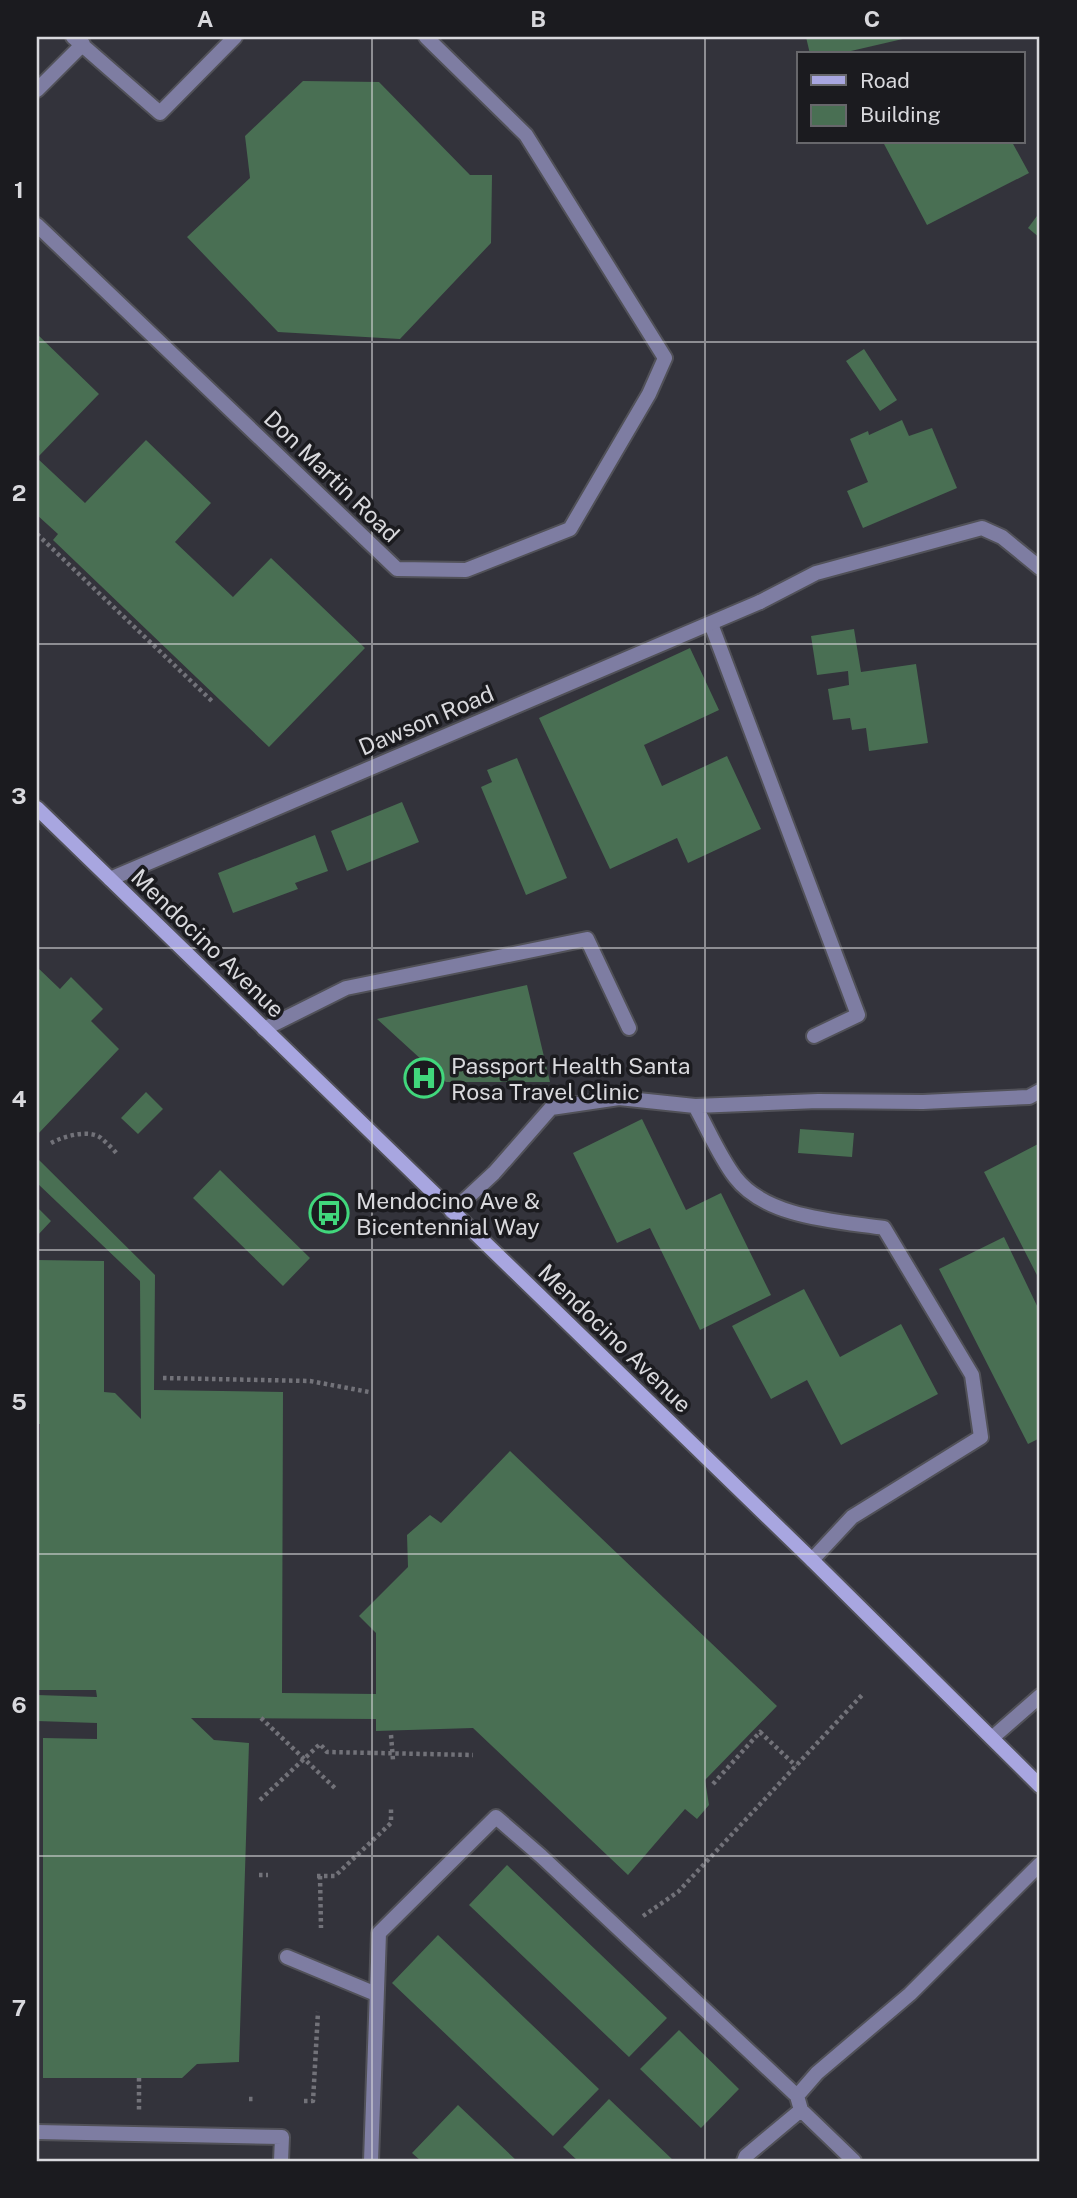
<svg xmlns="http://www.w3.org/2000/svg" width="1077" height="2198" viewBox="0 0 1077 2198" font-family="'Public Sans',sans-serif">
	<rect width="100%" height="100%" fill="#33333b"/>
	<path fill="#496f53" d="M806,37h101v1l-69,16h-28z
		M303,81l76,1 91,93h22l-1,68 -91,96 -122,-7 -91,-95 63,-59 -5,-42z
		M883,142h129l17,31 -102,52z
		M1040,212v26l-12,-10z
		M37,334l62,60 -62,64 48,45 61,-63 65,63 -36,39 58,55 38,-39 94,90 -96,99 -216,-207 5,-6 -21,-19z
		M864,349l33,51 -17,11 -34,-50z
		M902,420l7,16 23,-8 25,60 -94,40 -16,-37 21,-9 -18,-43 18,-8 1,4z
		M854,629l7,43 55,-8 12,79 -59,8 -3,-23 -14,2 -2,-12 -17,2 -5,-31 21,-4 -1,-14 -31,4 -6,-39z
		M690,648l29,62 -75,35 18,41 65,-30 34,73 -73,34 -11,-25 -67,31 -71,-151z
		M517,758l50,120 -41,17 -45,-108 11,-5 -5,-12z
		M402,802l17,40 -72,29 -16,-40z
		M315,835l13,36 -33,12 3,6 -65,24 -15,-40z
		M37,967l23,22 11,-12 32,32 -12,12 28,28 -82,86z
		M527,985l23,97h-104l-69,-63z
		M146,1092l17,17 -25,25 -17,-16z
		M642,1119l44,91 35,-17 50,102 -71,35 -50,-102 -33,15 -44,-90z
		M800,1129l54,4 -2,24 -54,-4z
		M1040,1143v138l-56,-109z
		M37,1158l118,117 -1,115 129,2 -1,301 94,1v-61l-17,-17 49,-49 -1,-32 23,-20 11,8 69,-72 267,255 -72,74 4,25 -12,14 -12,-10 -57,66 -155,-147 -97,3v-12l-185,-1 23,22 35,3 -10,319 -42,2 -15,14h-139v-340l54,1v-16l-60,-2v-26l60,2 -1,-7h-59l3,-266h-3v-164l67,1v131l11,1 26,26 -1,-138 -103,-98z
		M220,1170l90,88 -27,28 -90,-88z
		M37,1207l14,14 -14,15z
		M1004,1237l36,75v126l-12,6 -89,-175z
		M804,1289l36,68 61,-33 37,70 -97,51 -34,-65 -36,19 -39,-73z
		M507,1865l160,153 -38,39 -160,-152z
		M438,1935l161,154 -46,47 -161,-153z
		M679,2030l60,59 -38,39 -61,-59z
		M609,2099l65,62h-96l-15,-14z
		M458,2105l59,56h-96l-9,-8z"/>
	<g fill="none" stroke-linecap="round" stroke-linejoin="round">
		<g stroke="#515158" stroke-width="18">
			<path id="lane" d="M760,602l56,-29 166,-45 20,9 38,31
				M711,624l147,391 -44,21
				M264,1029l82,-41 241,-49 42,89
				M695,1106c13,23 24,50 40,71 31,41 102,44 149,51l88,147 9,62 -129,80 -40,43
				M452,1212l42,-39 57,-65 68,-10 76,8 123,-5 105,1 106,-5 11,-6
				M992,1738l48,-42
				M287,1957l89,37
				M797,2096l20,-23 93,-79 130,-130
				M37,2132l245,5 -1,24
				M371,2161l8,-228 117,-116 45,39 256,240 4,14 53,51
				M744,2161l2,-5 55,-46"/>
		</g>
		<g stroke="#515158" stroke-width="18">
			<path id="street" d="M73,37l87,76 75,-76
				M37,90l46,-46
				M37,225l360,344 69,1 104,-41 79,-135 16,-36 -139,-223 -100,-98
				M110,879l650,-277"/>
		</g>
		<g stroke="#515158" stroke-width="18">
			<path id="secondary" d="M37,808l775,752 228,226"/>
		</g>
		<path stroke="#727279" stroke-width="4.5" stroke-dasharray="3.5 3.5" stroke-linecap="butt" d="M37,534l177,169
			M51,1143c13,-7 38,-14 50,-5 6,5 12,11 17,17
			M163,1378l147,3 59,11
			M261,1718l76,72
			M391,1735l2,25
			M713,1784l47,-52 36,34
			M260,1800l60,-56 7,8 146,3
			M259,1875h9
			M317,1876h18l56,-53v-16
			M320,1876l1,52
			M643,1916l35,-24 184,-197
			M139,2078v32
			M249,2099h7
			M304,2101h9l5,-89"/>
		<use href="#lane" stroke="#7e7da2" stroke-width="14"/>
		<use href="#street" stroke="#7e7da2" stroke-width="14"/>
		<use href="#secondary" stroke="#a8a6e0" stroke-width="14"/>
	</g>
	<path fill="none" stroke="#d9d9dd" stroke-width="2" stroke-opacity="0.55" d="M372,37v2124M705,37v2124M37,342h1003M37,644h1003M37,948h1003M37,1250h1003M37,1554h1003M37,1856h1003"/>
	<defs>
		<g id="hospital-ring" transform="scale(2.0125)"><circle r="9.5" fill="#1b1b1f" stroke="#41d77c" stroke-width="1.5"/><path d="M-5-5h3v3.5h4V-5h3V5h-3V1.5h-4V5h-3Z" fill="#41d77c"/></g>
		<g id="bus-ring" transform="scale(2.0125)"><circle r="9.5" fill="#1b1b1f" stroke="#41d77c" stroke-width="1.5"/><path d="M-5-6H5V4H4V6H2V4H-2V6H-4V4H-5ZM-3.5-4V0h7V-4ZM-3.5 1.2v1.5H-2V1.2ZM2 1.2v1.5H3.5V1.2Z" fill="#41d77c"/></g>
	</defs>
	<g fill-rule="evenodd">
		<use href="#hospital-ring" x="424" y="1078"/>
		<use href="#bus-ring" x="329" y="1213"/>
	</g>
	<g text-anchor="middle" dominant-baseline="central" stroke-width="7" stroke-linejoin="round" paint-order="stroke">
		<g font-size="23" fill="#d9d9dd" stroke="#1b1b1f">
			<text transform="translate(332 476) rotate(44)">Don Martin Road</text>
			<text transform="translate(426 720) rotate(-23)">Dawson Road</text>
			<text transform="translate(208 943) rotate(44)">Mendocino Avenue</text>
			<text transform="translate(615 1338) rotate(44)">Mendocino Avenue</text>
		</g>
		<g font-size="23" fill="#d9d9dd" stroke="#1b1b1f" text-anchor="start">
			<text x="451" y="1065">Passport Health Santa<tspan x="451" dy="26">Rosa Travel Clinic</tspan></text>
			<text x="356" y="1200">Mendocino Ave &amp;<tspan x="356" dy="26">Bicentennial Way</tspan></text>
		</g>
	</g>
	<rect width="1077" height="2198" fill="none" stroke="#1b1b1f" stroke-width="77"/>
	<rect x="797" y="52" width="228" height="91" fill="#1b1b1f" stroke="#67676b" stroke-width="2"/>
	<rect x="811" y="75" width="35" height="10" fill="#a8a6e0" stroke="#67676b" stroke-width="2"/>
	<text x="860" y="88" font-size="21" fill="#d9d9dd">Road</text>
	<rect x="811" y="105" width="35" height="21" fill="#496f53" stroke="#67676b" stroke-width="2"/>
	<text x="860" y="122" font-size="21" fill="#d9d9dd">Building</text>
	<rect x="38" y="38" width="1000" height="2122" fill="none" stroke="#d9d9dd" stroke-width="2.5"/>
	<g font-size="23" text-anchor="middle" font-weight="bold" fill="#d9d9dd">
		<text x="205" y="27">A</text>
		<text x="538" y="27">B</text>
		<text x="872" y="27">C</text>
		<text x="19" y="198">1</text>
		<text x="19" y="501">2</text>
		<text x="19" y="804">3</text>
		<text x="19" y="1107">4</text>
		<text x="19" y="1410">5</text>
		<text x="19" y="1713">6</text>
		<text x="19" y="2016">7</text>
	</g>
</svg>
